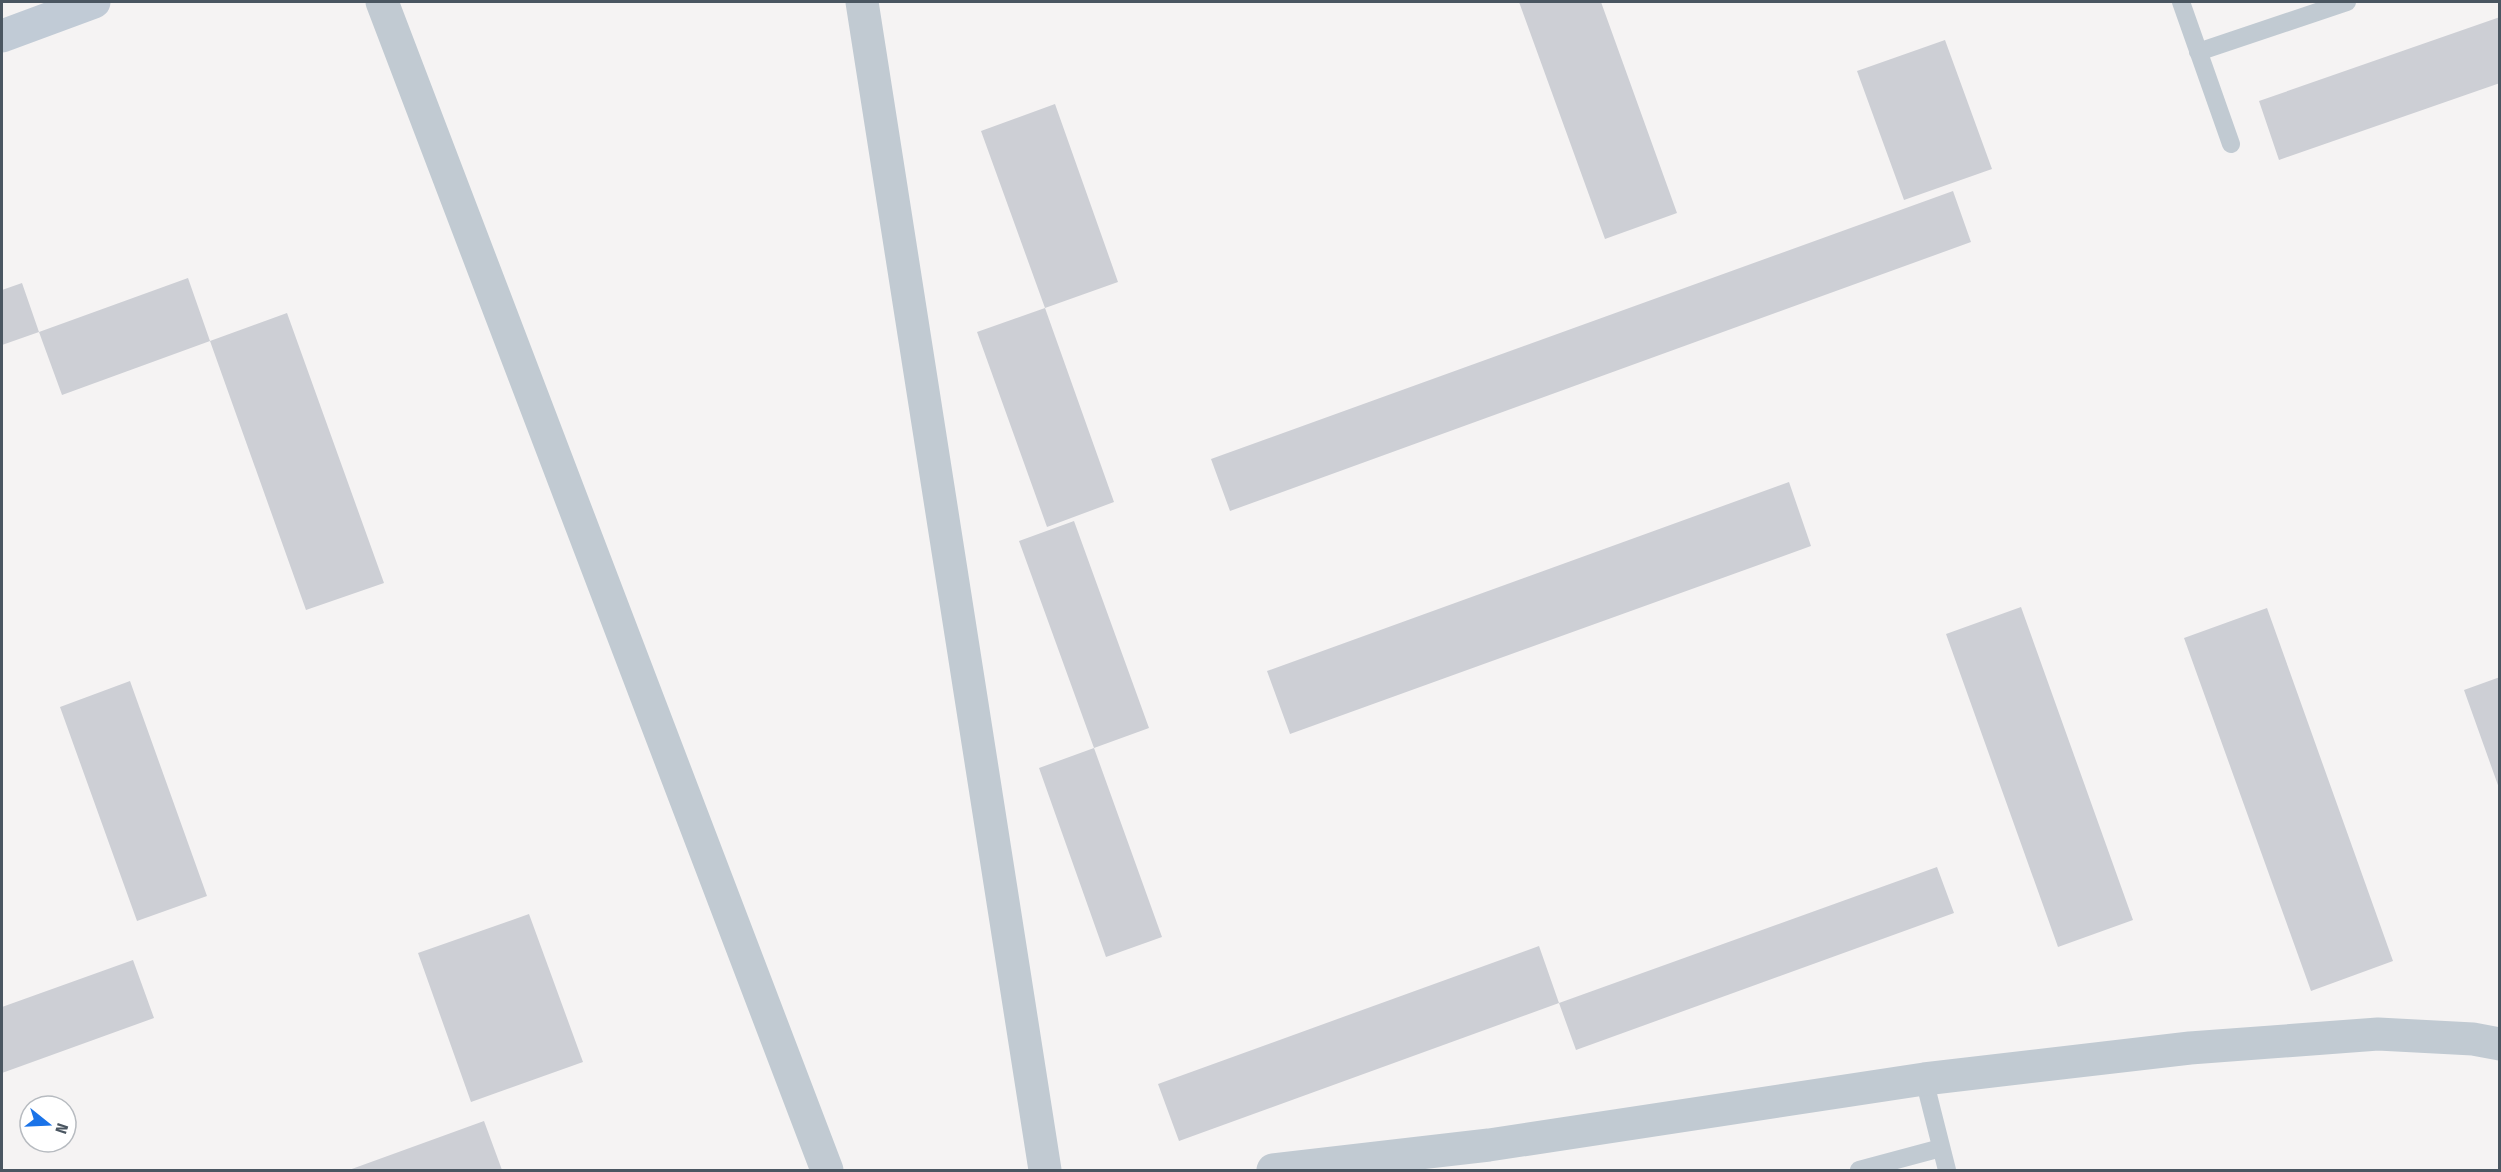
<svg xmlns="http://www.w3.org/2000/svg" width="2501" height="1172" viewBox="0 0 2501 1172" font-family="'Fira Sans Condensed',sans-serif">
	<rect width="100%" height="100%" fill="#f5f3f3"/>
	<path fill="#cdcfd5" d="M1519,2h82l76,211 -72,26z
		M2500,17v66l-221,77 -20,-59z
		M1945,40l47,129 -88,31 -47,-129z
		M1055,104l63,178 -73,26 -64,-177z
		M1953,191l18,51 -741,269 -19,-52z
		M188,278l22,63 -148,54 -23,-63z
		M22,283l17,49 -37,13v-55z
		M1045,308l69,194 -67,25 -70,-195z
		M287,313l97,270 -78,27 -96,-269z
		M1789,482l22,64 -521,188 -23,-63z
		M1074,521l75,207 -55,20 -75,-207z
		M2021,607l112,313 -75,27 -112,-313z
		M2267,608l126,353 -82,30 -127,-353z
		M2500,677v111h-1l-35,-98z
		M130,681l77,215 -70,25 -77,-214z
		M1094,748l68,189 -56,20 -67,-189z
		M1937,867l17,46 -378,137 -17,-47z
		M529,914l54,148 -112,40 -53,-149z
		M1539,946l20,57 -380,138 -21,-57z
		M133,960l21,58 -152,55v-66z
		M484,1121l18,49h-153z"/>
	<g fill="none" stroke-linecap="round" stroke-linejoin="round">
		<path stroke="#c1cad2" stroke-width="18" d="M2181,2l50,142
			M2198,52l149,-50
			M1924,1079l23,91
			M1859,1170l82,-22"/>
		<path stroke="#c1cad2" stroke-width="33" d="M382,2l445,1168
			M862,2l183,1168
			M1273,1170l216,-25 435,-66 266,-31 188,-14 95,5 27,5"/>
		<path stroke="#c1cbd6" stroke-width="33" d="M2,36l92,-34"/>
	</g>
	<rect width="2501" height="1172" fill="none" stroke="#4a5661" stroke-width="6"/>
	<g transform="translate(48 1124) rotate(108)"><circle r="28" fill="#ffffff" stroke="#b7bbc0" stroke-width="1.5"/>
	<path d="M0-4.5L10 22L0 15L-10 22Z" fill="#1a73e8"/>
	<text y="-9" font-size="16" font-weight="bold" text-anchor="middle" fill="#4a5661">N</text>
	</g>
</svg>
